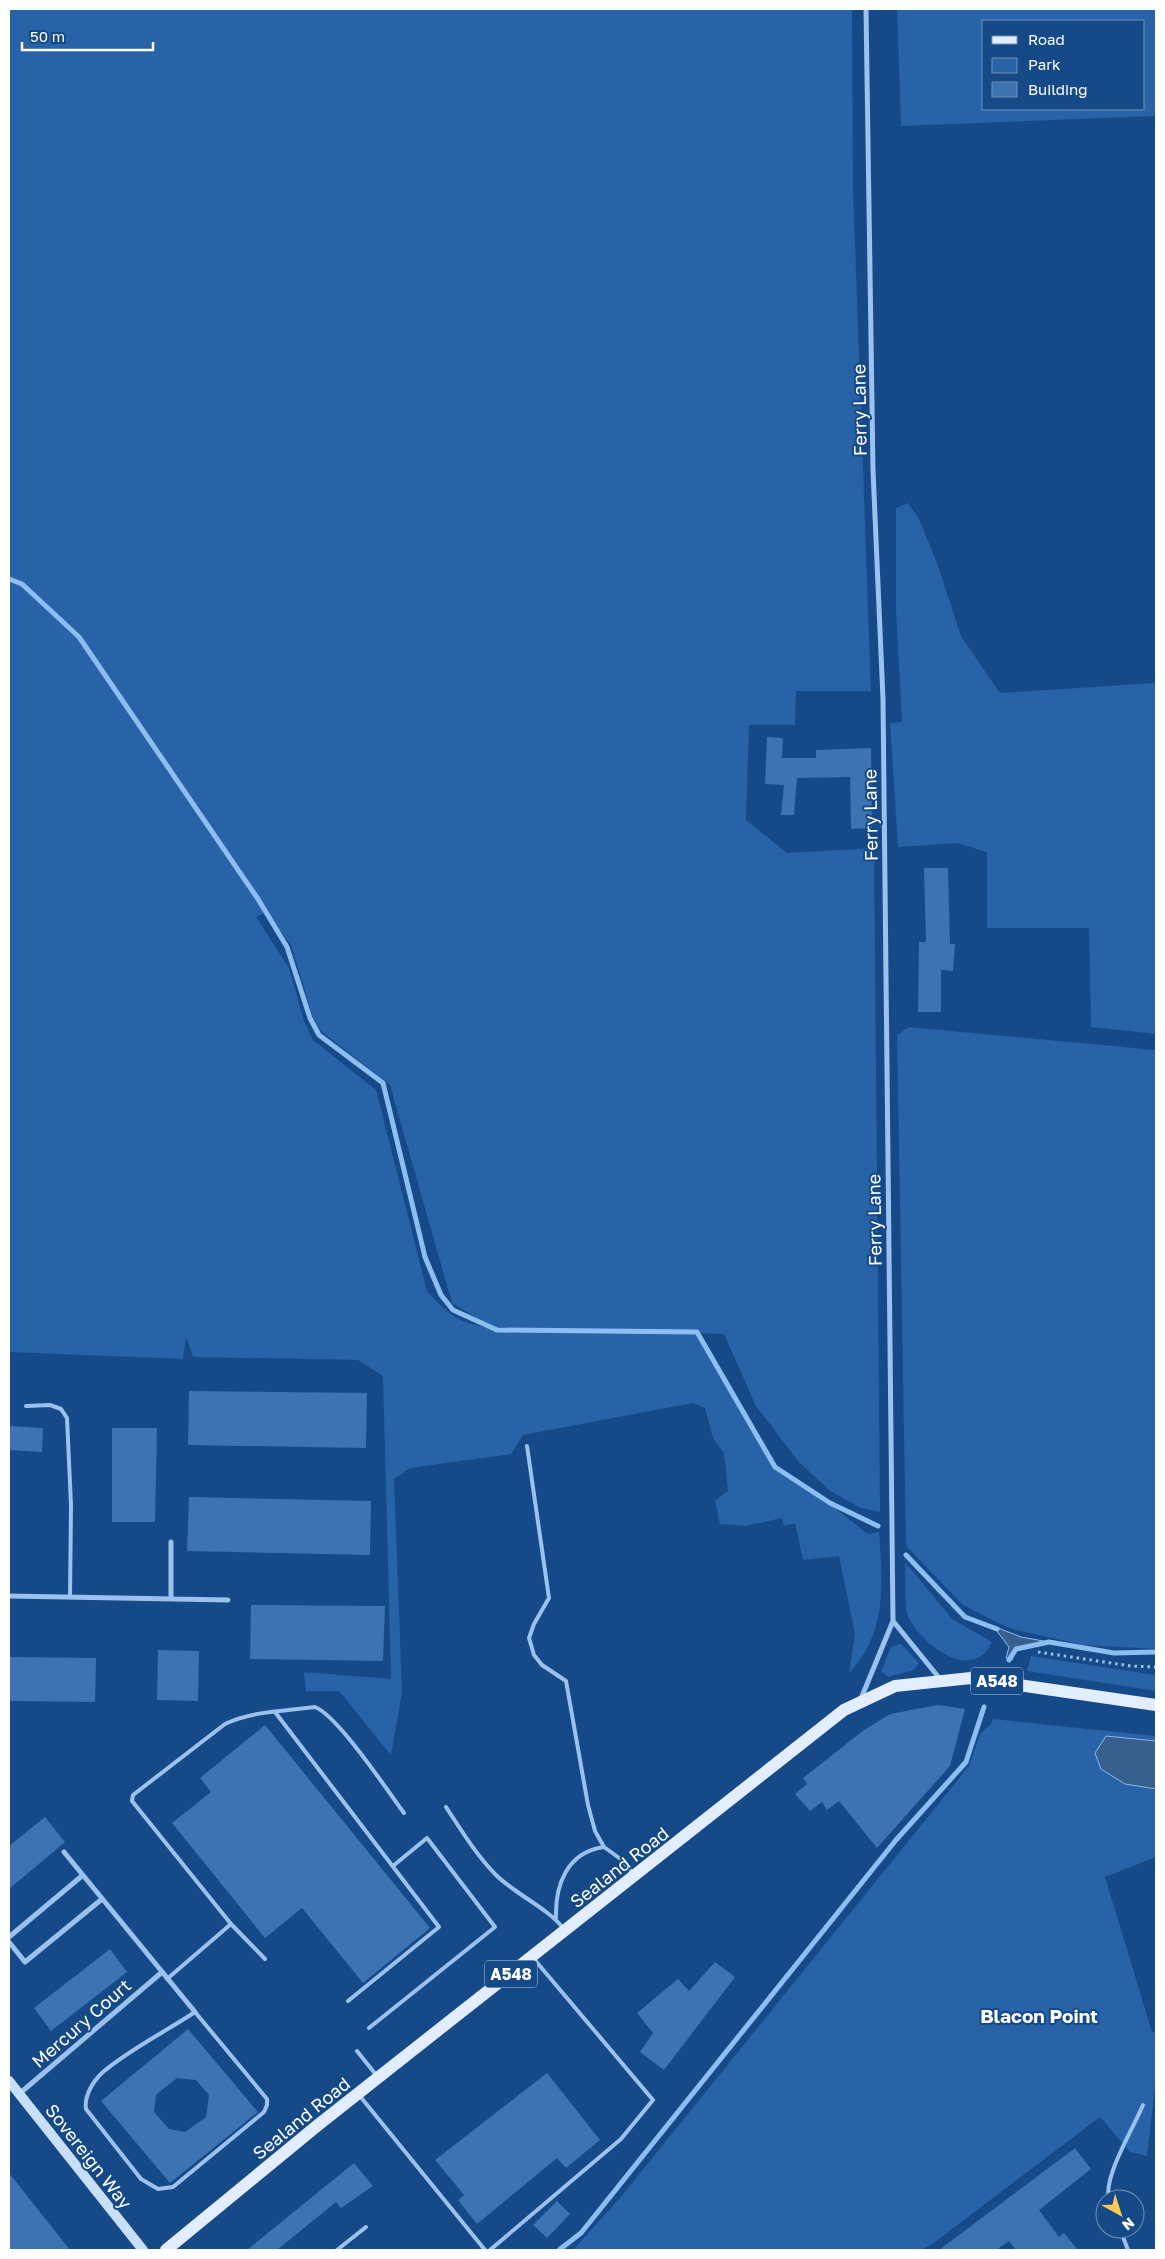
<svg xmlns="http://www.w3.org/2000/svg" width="1165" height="2259" viewBox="0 0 1165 2259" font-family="'Golos Text',sans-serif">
	<rect width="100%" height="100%" fill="#154987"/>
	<path fill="#2763a6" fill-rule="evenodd" d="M9,9h843l1,179 18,503h-75l-1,34h-46l-3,95 41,33 87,-5 6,664 -19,-4 -31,-17 -32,-30 -42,-55 -32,-72 -26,-1 77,134 47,31 46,36 11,-2c4,53 8,101 -30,141l6,-39 -16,-78 -36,4 -8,-37 -11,3 -2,-8 -37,8 -25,-2 -5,-23 13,-10 -4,-38 -11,-15 -8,-30 -12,-5 -170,32 -12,19 -101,14 -16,11 8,213 -11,63 -52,-64h-33l-2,-19 87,7 -8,-303 -25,-16 -165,-3 -7,-20 -3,22 -174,-7zM266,912l25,33 22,72 8,14 69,54 62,218 43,26c-35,-6 -44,-11 -68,-38l-51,-201 -63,-50 -9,-19 -15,-53 -33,-51z
		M897,9h259v107l-255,10zM984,21h160v88h-160z
		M908,503l11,16 17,41 25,76 39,57 156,-10v351l-65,-7 -2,-99h-102v-76l-30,-9 -59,4 -8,-124 12,-1 -6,-112v-102z
		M909,1027l247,23v599l-73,-4 -67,-15 -18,-7 -35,-18 -57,-59 -9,-511z
		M905,1562l47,57 40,23c-19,42 -71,3 -84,-26 -4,-8 -2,-42 -3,-54z
		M901,1644l18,19 -5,7 -26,7 -7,-6 10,-24z
		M1031,1656l125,19v16l-129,-20z
		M993,1719l163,17v5l-50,-5 -5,33 24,15 31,6v67l-51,20 47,155 4,1v45l-9,78 -17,-4 -30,-35 -169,128 -10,5h-348l47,-52 349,-432 11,-32 11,-10z"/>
	<path fill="#385f8d" stroke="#8dbef1" d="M993,1626l28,11 28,5 -33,7 -4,11 -6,-2 3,-11z
		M1106,1736l50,5v48l-31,-5 -24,-15 -6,-16z"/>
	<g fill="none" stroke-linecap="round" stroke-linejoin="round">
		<path stroke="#8dbef1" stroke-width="5" d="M9,579l13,5 57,53 179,262 29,48 23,71 9,17 64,48 42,174 16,38 12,15 44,20 200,2 78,135 55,36 48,23
			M906,1555l59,62 32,12
			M1009,1660l7,-11 33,-7 65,11 42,-1
			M559,2250l22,-17 315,-393 70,-78 18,-55"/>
	</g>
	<path fill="#3d73b1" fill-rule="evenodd" d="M767,737l16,1 -1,20h34v-8l55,-2 1,80 -21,1 -1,-52 -53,1 -3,37h-13l3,-30 -19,-1z
		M924,868h24l2,76h5l-2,27 -12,-1v42h-23l1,-70h7z
		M189,1391l178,2 -1,55 -178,-3z
		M9,1426l34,2 -1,24 -33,-2z
		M112,1428h45l-2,94h-43z
		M189,1497l182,4 -1,54 -183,-4z
		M251,1605l134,1 -2,55 -133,-2z
		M158,1650l41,1 -1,50 -41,-1z
		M9,1657l87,1 -1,44 -86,-1z
		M938,1705l27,4 -15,57 -73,82 -38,-47 -12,9 -5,-8 -12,9 -15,-17 12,-10 -4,-6 61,-48 26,-16z
		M265,1725l165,203 -67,55 -61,-75 -37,30 -93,-115 39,-31 -11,-14z
		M45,1817l20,25 -56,47v-43z
		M110,1949l17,23 -76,59 -17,-23z
		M715,1962l20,15 -71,93 -24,-18 13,-19 -16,-20 41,-34 11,12z
		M188,2029l70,83 -88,71 -69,-82zM177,2078l19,2 13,15 -3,22 -21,15 -16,-3 -15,-17 2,-17z
		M547,2073l53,67 -34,28 -9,-10 -80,66 -19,-24 6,-5 -29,-35z
		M1075,2148l16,21 -52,41 20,27 5,-4 14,17h-62l-7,-9 -13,9h-57z
		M354,2163l19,23 -32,22 -5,-6 -59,48h-30z
		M9,2173l61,77h-61z
		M557,2201l13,13 -23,24 -14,-13z"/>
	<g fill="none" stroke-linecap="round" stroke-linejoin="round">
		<path stroke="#9bc2ee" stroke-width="3" stroke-dasharray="2.5 4" stroke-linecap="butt" d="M1038,1652l93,14 25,1"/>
		<path stroke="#9bc2ee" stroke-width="4" d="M26,1406l24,-1 11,4 6,9 4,87 -1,92
			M527,1446l22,152 -15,26 -5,14 5,17 8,10 24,16 22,124 7,26 9,16 18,13 11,13
			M275,1712l164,215 -91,74
			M446,1807c15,23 31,49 50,68 19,19 53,34 67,53
			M556,1918c-1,-33 11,-66 48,-71
			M265,1959l-34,-35 -99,-123 1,-6 92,-71c27,-13 60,-13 90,-17 23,9 72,83 89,106
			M167,1979l64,-55
			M195,2012l72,87v6l-3,7 -91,75 -15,2 -17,-10 -55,-70c-2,-13 7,-28 17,-37 27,-23 62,-40 92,-60z
			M369,2028l126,-101 -68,-89 -34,28
			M357,2051l20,25
			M359,2095l126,155
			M1109,2199c-6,-22 25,-72 34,-94
			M1120,2229l8,21
			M337,2250l29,-23
			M490,2250l131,-111 32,-39 -119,-141"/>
		<path stroke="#9bc2ee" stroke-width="5" d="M866,9l7,461 10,229 10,922 47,58
			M9,1596l219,4
			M171,1598v-56
			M860,1701l33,-80
			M64,1852l131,160
			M9,1937l74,-62
			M9,1942l16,20 77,-63
			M19,2094l142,-121"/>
		<path stroke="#c8dffa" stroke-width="10" d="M9,2081l134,169"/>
		<path stroke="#e2eeff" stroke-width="12" d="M166,2250l152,-125 526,-415 51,-24 76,-8 185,27"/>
	</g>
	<g text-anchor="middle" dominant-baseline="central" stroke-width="4" stroke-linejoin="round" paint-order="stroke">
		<g fill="#154987" stroke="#b9c8db" stroke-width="1">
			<rect x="971" y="1667.5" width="52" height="27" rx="4"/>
			<rect x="485" y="1960.5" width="52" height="27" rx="4"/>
		</g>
		<g font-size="16" font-weight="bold" fill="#fff">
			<text x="997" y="1681">A548</text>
			<text x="511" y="1974">A548</text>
		</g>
		<g font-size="18" fill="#fff" stroke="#154987">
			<text transform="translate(859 410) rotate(-91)">Ferry Lane</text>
			<text transform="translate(870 815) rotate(-91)">Ferry Lane</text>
			<text transform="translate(874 1220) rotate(-91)">Ferry Lane</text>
			<text transform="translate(619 1867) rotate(-38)">Sealand Road</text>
			<text transform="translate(81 2023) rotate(-41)">Mercury Court</text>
			<text transform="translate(301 2118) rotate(-39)">Sealand Road</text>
			<text transform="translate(89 2156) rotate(52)">Sovereign Way</text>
		</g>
		<g font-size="19" font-weight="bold" fill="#fff" stroke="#154987">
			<text x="1039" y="2015">Blacon Point</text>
		</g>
	</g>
	<rect width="1165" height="2259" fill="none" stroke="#ffffff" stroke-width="20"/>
	<rect x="982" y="20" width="162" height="90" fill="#154987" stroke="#7392b7"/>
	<rect x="992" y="36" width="25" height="8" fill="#e2eeff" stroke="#7392b7"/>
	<text x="1028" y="45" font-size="15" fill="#ffffff">Road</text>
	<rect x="992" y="58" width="25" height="15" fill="#2763a6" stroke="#7392b7"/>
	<text x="1028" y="70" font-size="15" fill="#ffffff">Park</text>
	<rect x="992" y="82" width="25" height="15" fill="#3d73b1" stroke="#7392b7"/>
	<text x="1028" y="95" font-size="15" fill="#ffffff">Building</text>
	<g transform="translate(1120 2214) rotate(141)"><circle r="24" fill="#154987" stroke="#7392b7"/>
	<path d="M0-4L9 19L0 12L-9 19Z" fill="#ffcb58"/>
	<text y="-8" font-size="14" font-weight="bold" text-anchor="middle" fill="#ffffff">N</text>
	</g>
	<path d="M22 42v8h131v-8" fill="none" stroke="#ffffff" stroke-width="2.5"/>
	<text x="30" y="42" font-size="15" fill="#ffffff" stroke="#154987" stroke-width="4" paint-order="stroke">50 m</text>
</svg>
